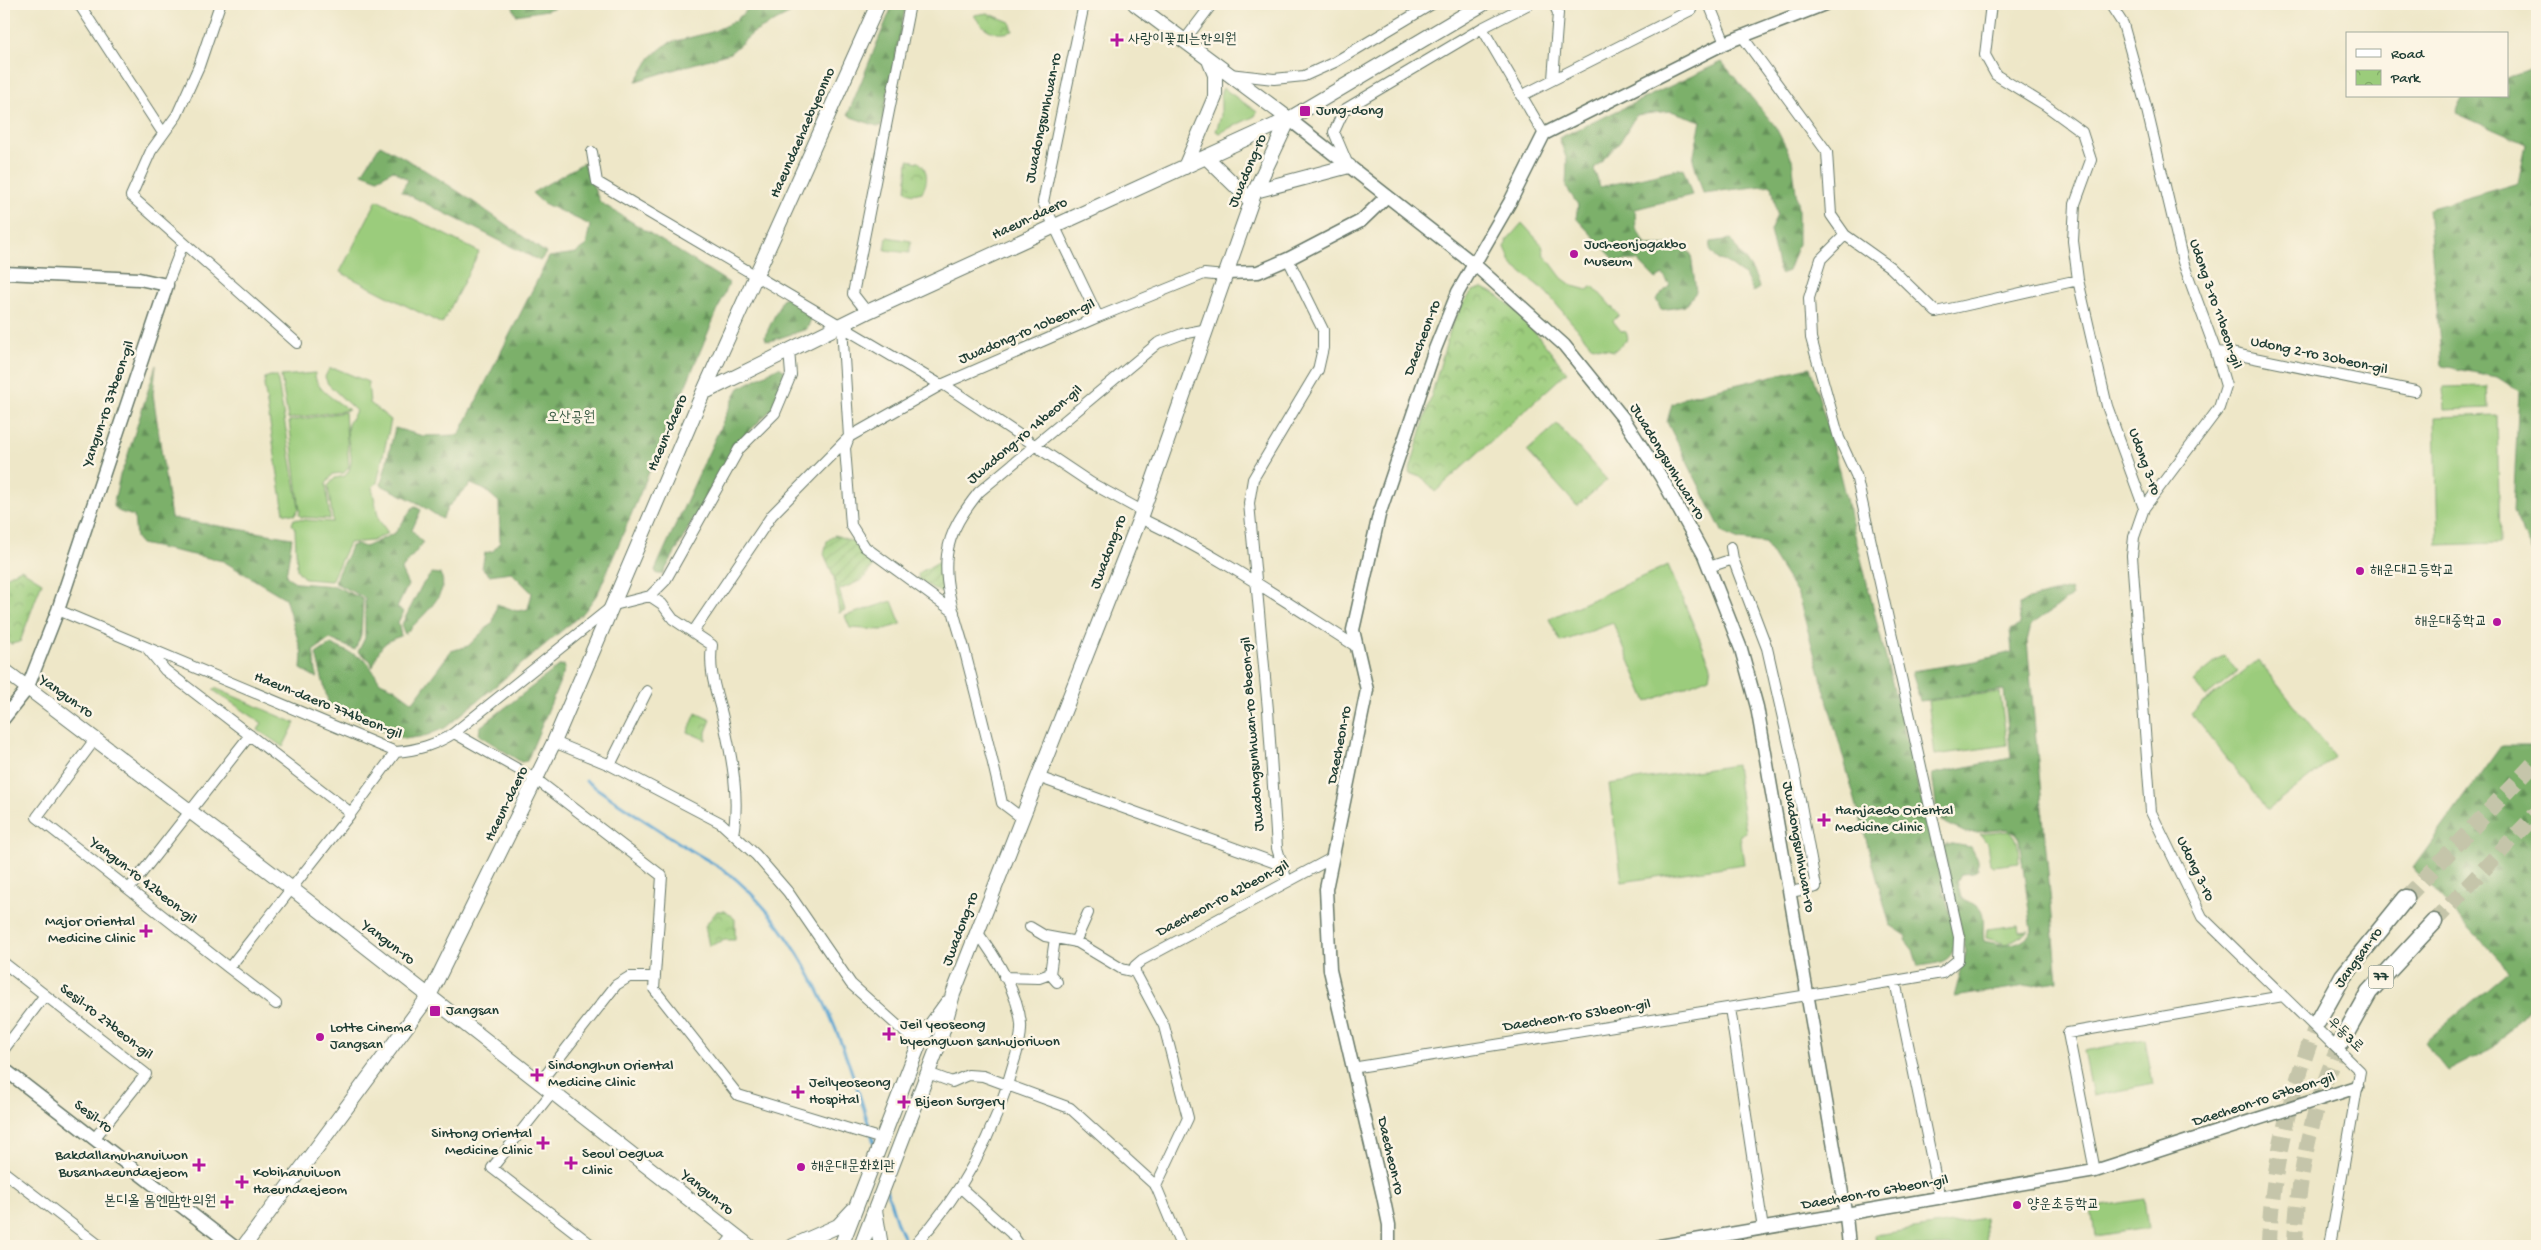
<svg xmlns="http://www.w3.org/2000/svg" width="2541" height="1250" viewBox="0 0 2541 1250" font-family="'Gochi Hand','Poor Story',sans-serif">
	<defs>
		<pattern id="forest-firs" width="22" height="20" patternUnits="userSpaceOnUse" patternTransform="scale(1.25)"><rect width="22" height="20" fill="#7cb06b"/><path d="M5 1l3.5 6h-7zM16 11l3.5 6h-7z" fill="#659059"/></pattern>
		<pattern id="park-crowns" width="20" height="18" patternUnits="userSpaceOnUse" patternTransform="scale(1.25)"><rect width="20" height="18" fill="#9bcc7b"/><path d="M2 6a3 3 0 1 1 6 0M12 15a3 3 0 1 1 6 0" fill="none" stroke="#7ea766"/></pattern>
		<pattern id="garden-furrows" width="10" height="10" patternUnits="userSpaceOnUse" patternTransform="scale(1.25)"><rect width="10" height="10" fill="#9bcc7b"/><path d="M-1 1l2-2M0 10L10 0M9 11l2-2" fill="none" stroke="#7ea766"/></pattern>
	</defs>
	<rect width="100%" height="100%" fill="#fcf5e5"/>
	<filter id="ink" filterUnits="userSpaceOnUse"><feTurbulence type="fractalNoise" baseFrequency=".02" numOctaves="2"/><feDisplacementMap in="SourceGraphic" scale="10" xChannelSelector="R" yChannelSelector="G"/><feConvolveMatrix kernelMatrix="1 2 1 2 8 2 1 2 1" color-interpolation-filters="sRGB"/></filter>
	<filter id="wash" filterUnits="userSpaceOnUse"><feTurbulence type="fractalNoise" baseFrequency=".0096" numOctaves="4" result="noise"/><feDisplacementMap in="SourceGraphic" scale="20" xChannelSelector="R" yChannelSelector="G"/><feGaussianBlur stdDeviation="1.12" result="paint"/><feColorMatrix in="noise" values="0 0 0 0 0 0 0 0 0 0 0 0 0 0 0 0 0 1.4 0 .05"/><feComposite in="paint" operator="in"/></filter>
	<g filter="url(#wash)">
		<rect width="100%" height="100%" fill="#eee7c8"/>
		<path fill="#9bcc7b" stroke="#5d8458" d="M1223,88l34,24 -2,4 -36,17 -3,-2 5,-15v-24z
			M377,200l102,52 -37,72 -102,-52z
			M1522,223l20,22 2,9 18,24 11,8 14,4 6,-4 26,29 -6,6 8,10 5,1 2,6 -14,13 -23,-6 -46,-54 -33,-26 -7,-18 2,-7z
			M887,237l24,4 -2,12 -24,-3z
			M329,369h8l31,13 2,21 21,17 -14,63 -5,4 7,33 9,13 -16,8 -23,2 -18,38 -26,-2 -8,-9 -2,-41 -3,-5 2,-5 39,3 -5,-36 7,-8 10,-2c14,-16 -1,-33 3,-51 1,-4 6,-10 8,-14l-28,-27 -3,-7z
			M315,373c-1,16 22,28 34,37l-61,9 -7,-43z
			M270,376h7l22,132 -4,7 -11,-2 -20,-128 1,-7z
			M2487,386l1,22 -43,2 -1,-23z
			M345,412l4,55 -5,6 -11,1 -7,10 4,35 -29,-2 -2,-3 1,-3 -11,-90z
			M2497,415l3,128 -62,2 -3,-128z
			M1557,424l50,56 -30,26 -50,-55z
			M1668,565l43,101 -2,11 -62,25 -34,-79 -52,19 -12,-23z
			M892,601l9,23 -19,6 -32,-2 -5,-12z
			M2224,655l14,16 -32,26 -13,-16z
			M2258,660l77,97 -67,53 -77,-97z
			M215,688l80,35 -12,24 -25,-17 4,-7 -49,-33z
			M2000,692l7,53 -72,10 -7,-54z
			M1736,765l10,67 -6,3 4,29 -122,18 -13,-98z
			M2010,831c10,7 8,21 9,32l-26,3 -3,-2 -3,-21 -7,-9z
			M2018,925l1,7 10,-1 -22,13 -21,-6 1,-9z
			M2145,1039l8,45 -60,12 -9,-45z
			M2144,1199l4,29 -53,8 -4,-28z
			M1985,1218l2,28h-111l-1,-11z"/>
		<path fill="url(#forest-firs)" stroke="#4e7650" d="M512,4h52l-17,6 -31,5z
			M748,4h55l-3,4 -47,25 -23,20 -94,28 15,-24 17,-14 44,-11 23,-11 14,-13z
			M893,4h13l-25,122h-4l-26,-9 -3,-3z
			M1722,62l53,64 17,33 6,50v35l-10,27 -8,3 -10,-43 7,-16 -5,-30 -69,8 -10,-34 8,-38 -30,-10 -35,4 -16,27 -26,27 6,18 83,-19 9,27 -57,14 1,19 10,17 35,-1 10,10 5,38 -11,14 -24,4 -5,-11 14,-14 -7,-10 -7,4 -19,-19 -21,1 -40,-43 2,-13 -12,-18 1,-27 -8,-22z
			M2537,66v496l-24,-51 6,-120 -22,-14 -55,-11 -14,-157 90,-26 8,-39 -70,-31 7,-17h44v-18z
			M380,145c59,30 112,70 166,108l-6,8 -139,-70 7,-11 -15,-10 -15,9 -16,-6z
			M583,163l17,39 129,81 -131,310 -14,19 -139,116 -20,8 -21,3 -74,-30 -14,-55 15,-10 35,16 14,22 14,6 19,14 38,-51 17,-5 25,-24 4,-18 20,7 11,-2 4,-16 -21,-21 -22,3 -7,-7 3,-15 8,-2 7,-8 -1,-41 -14,-12 -14,-6 -23,23 -6,12 -26,-17 -35,-17 14,-57 28,8 36,-1 90,-178 27,-4 10,-7 4,-21 -47,-22 -11,-10z
			M1731,239c9,18 24,29 28,49l-6,4 -8,-17c-10,-5 -16,-14 -27,-15l-8,-10 1,-8z
			M788,297l25,17 -6,15 -37,12 -4,-1 -1,-4 18,-38z
			M156,365l-3,29 18,124c40,7 80,13 121,20l-6,38 11,7 38,3 28,13 -2,36 -6,15 -25,-11 -17,12 4,27 -16,-9 1,-16 -17,-55 -62,-37 -82,-17 -5,-6 -2,-22 -14,-4 -7,-6 7,-31 5,-11z
			M779,367l6,4 -2,11 -12,28 -36,35 -72,129h-6l-2,-4 80,-175 4,-7z
			M1810,367l20,68 125,499c1,28 -12,29 -37,32l-5,-16 -8,-10 2,-4 -17,-11 -92,-330 -33,-52 -26,-3 -16,-7 -56,-111 5,-18 16,-8z
			M414,506l7,4 -9,20 11,13 -22,27 7,15 -11,23 7,4 -6,10 3,14c-19,6 -22,12 -28,31l-3,-7 -12,-8 7,-14v-40l-30,-15c0,-9 13,-26 16,-37l6,-2 8,3 30,-14z
			M432,573l8,1c13,18 -23,47 -35,60l-4,-8 21,-41z
			M2070,589l2,7 -41,29 -4,16 31,340 -104,16 12,-45 -23,-105 3,-4 25,4 7,13v9l-4,4 -13,1 -4,7 4,17c4,3 11,4 15,7 12,9 5,24 8,36 19,4 35,7 48,-10l-13,-92 -3,-6 -8,-4 -42,4 -25,-12 -4,-9 -5,-38 79,-16 -7,-68 -84,11 -8,-30 64,-10 36,-9 -2,-22 10,-5 -1,-20 10,-6z
			M564,665l1,4 -38,92 -6,1 -42,-27 1,-8 79,-61z
			M2501,746h36v253l-43,48 -46,24 -23,-29 84,-72 -96,-102z"/>
		<path fill="url(#park-crowns)" stroke="#5d8458" d="M987,13l23,9 3,9c-17,6 -30,-1 -39,-16z
			M908,160l11,2c10,9 9,20 3,30l-9,2 -7,-3z
			M1482,288c32,10 63,59 85,84l-132,120 -12,-14 -14,-5 42,-146 13,-25 9,-11z
			M21,569l21,13 -22,60 -9,2 -7,-5v-61z
			M696,713l15,7 -5,12v8l-18,-8z
			M717,911h8l10,8v21h-10l-16,6 -4,-20z"/>
		<path fill="url(#garden-furrows)" stroke="#5d8458" d="M835,535l25,9 35,29 -2,3 -18,-12 -13,16 -23,10 6,20 -6,3 -5,-36 -10,-23 3,-13z
			M940,561l3,2v28l-2,2 -22,-13 -1,-3 1,-4z"/>
		<g fill="none" stroke-linecap="round" stroke-linejoin="round">
			<path stroke="#57a3d0" stroke-width="3" d="M586,781c33,23 67,45 101,67 16,10 37,20 51,33 75,67 110,171 137,265
				M879,1162l4,13
				M887,1191l10,32 10,23"/>
		</g>
	</g>
	<g filter="url(#ink)">
		<g fill="none" stroke-linecap="round" stroke-linejoin="round">
			<path stroke="#c5c5aa" stroke-width="16" stroke-dasharray="16 8" stroke-linecap="butt" d="M2406,898l131,-138
				M2434,922l103,-109
				M2269,1246c2,-77 21,-153 49,-225
				M2295,1246c2,-68 17,-141 46,-204"/>
			<g stroke="#677868" stroke-width="12">
				<path id="minor" d="M79,4l84,129
					M220,4l-21,62 -22,49 -26,36 -20,45 166,147
					M1084,4l-41,198 55,115
					M1709,4l16,39
					M1991,4l-6,51 11,20 49,30 37,27 9,28 -16,44 -2,37 5,39 29,126 37,102
					M2110,4l13,20 24,86 36,152 33,90 10,34 -7,22 -75,100 -10,29 -2,19 19,256 51,105 158,154 -30,175
					M1482,28l47,-24
					M1742,36l85,116 4,63 14,20 45,32 46,45 142,-32
					M1184,41l28,-37
					M1229,74l45,5 30,-3 31,-14 97,-58
					M1553,79l5,-66 -4,-9
					M1521,96l170,-86
					M592,152l5,30 344,203
					M1348,165l-14,-33 10,-22 138,-82 62,106
					M167,285l16,-41
					M867,312l-14,-18 57,-290
					M842,326l7,111 -4,11 6,77 14,22 89,65
					M2216,352l14,1 185,38
					M943,384l148,99 51,28
					M1140,518c76,36 146,84 217,129
					M1733,559l34,89 27,119 22,120 -26,5
					M1709,567l24,-8 -2,-12
					M650,596l15,-15 74,-132 36,-36 16,-38 -2,-25
					M58,610l338,142c22,-2 39,-7 58,-19l160,-128 36,-9 12,8 11,15 39,26c-4,31 6,49 12,78 8,35 16,76 9,111
					M693,632l79,-117 77,-78 92,-52 157,-68 106,-43 21,2
					M147,648l18,22 186,143
					M454,733l83,47 125,96 -8,113 84,106 144,44
					M96,738l-59,79 192,151 122,-155 45,-61
					M554,742l56,23 111,58 35,32 32,37 63,92 58,52 12,3
					M610,765l37,-74
					M1038,777l243,88
					M1022,818l-20,-15c-11,-52 -25,-103 -38,-155 -8,-28 -21,-63 -17,-93 3,-25 17,-44 32,-63l179,-149 24,-9 26,-5
					M1287,882l-10,-34 -9,-138 -19,-207 4,-24 65,-109 5,-22v-18l-35,-71
					M129,889l121,-154
					M1030,927l15,9 32,6 45,27 13,3
					M1075,942l13,-29
					M4,963l142,111 -52,65
					M229,968l47,36
					M1050,974l5,-36
					M1004,977l35,1 11,-4 7,8
					M1895,981l45,218
					M1730,1008l33,221
					M4,1049l41,-54
					M1352,1068l543,-87 47,-8 16,-13 1,-23 -103,-462 -17,-37 -28,-100 -2,-40 12,-39 24,-24
					M928,1073l24,9 16,-7 15,1 87,32 86,78 25,60
					M541,1081l75,-96 13,-8h26
					M553,1091l-61,77 101,78
					M2095,1171l-27,-138 215,-37
					M4,1172l96,74
					M1156,1186l32,-68 -24,-92 -29,-54v-6l7,-6 190,-102
					M961,1188l50,45 9,13
					M725,1246l9,-11
					M914,1246c48,-52 81,-113 99,-181 4,-12 9,-28 8,-41 -3,-31 -25,-67 -44,-92"/>
			</g>
			<g stroke="#677868" stroke-width="15">
				<path id="tertiary" d="M1289,119l186,146 89,80 59,73 38,59 43,78 37,94 16,58 89,509 3,30
					M4,273l135,6 28,6 -109,325 -31,79 -23,29
					M1226,273l32,-1 30,-13 73,-38 25,-24
					M4,1069l229,177
					M1389,1246v-21l-6,-29 -53,-226 -4,-81 41,-199 -14,-60 26,-115 56,-166 23,-57 52,-90 34,-68 181,-91 100,-39
					M1660,1246l435,-75 262,-84"/>
			</g>
			<g stroke="#677868" stroke-width="16">
				<path id="secondary" d="M1135,4l154,115
					M1207,158l44,43
					M1185,167l30,-70v-22l-6,-15
					M1255,191l94,-25
					M703,393l175,-389
					M4,670l287,218 458,358
					M875,1210l6,36
					M244,1246l185,-250 125,-254 149,-349 164,-81 422,-193 194,-115
					M793,1246l45,-20 15,-16
					M841,1246l80,-207 26,-36
					M861,1246l78,-202 14,-50 187,-476 115,-327 34,-72"/>
			</g>
			<g stroke="#677868" stroke-width="19">
				<path id="trunk" d="M2318,1021l25,-45 63,-78
					M2341,1042l28,-50 65,-70"/>
			</g>
			<use href="#minor" stroke="#fff" stroke-width="10"/>
			<use href="#tertiary" stroke="#fff" stroke-width="12"/>
			<use href="#secondary" stroke="#fff" stroke-width="14"/>
			<use href="#trunk" stroke="#fff" stroke-width="16"/>
		</g>
	</g>
	<g fill="#b5179e" stroke="#fcf5e5" stroke-width="2">
		<path d="M1114.5 32.5h5v5h5v5h-5v5h-5v-5h-5v-5h5z"/>
		<rect x="1299" y="105" width="12" height="12" rx="2.5"/>
		<circle cx="1574" cy="254" r="5"/>
		<circle cx="2360" cy="571" r="5"/>
		<circle cx="2497" cy="622" r="5"/>
		<path d="M1821.5 812.5h5v5h5v5h-5v5h-5v-5h-5v-5h5z"/>
		<path d="M143.5 923.5h5v5h5v5h-5v5h-5v-5h-5v-5h5z"/>
		<rect x="429" y="1005" width="12" height="12" rx="2.5"/>
		<path d="M886.5 1026.5h5v5h5v5h-5v5h-5v-5h-5v-5h5z"/>
		<circle cx="320" cy="1037" r="5"/>
		<path d="M534.5 1067.5h5v5h5v5h-5v5h-5v-5h-5v-5h5z"/>
		<path d="M795.5 1084.5h5v5h5v5h-5v5h-5v-5h-5v-5h5z"/>
		<path d="M901.5 1094.5h5v5h5v5h-5v5h-5v-5h-5v-5h5z"/>
		<path d="M540.5 1135.5h5v5h5v5h-5v5h-5v-5h-5v-5h5z"/>
		<path d="M568.5 1155.5h5v5h5v5h-5v5h-5v-5h-5v-5h5z"/>
		<path d="M196.5 1157.5h5v5h5v5h-5v5h-5v-5h-5v-5h5z"/>
		<circle cx="801" cy="1167" r="5"/>
		<path d="M239.5 1174.5h5v5h5v5h-5v5h-5v-5h-5v-5h5z"/>
		<path d="M224.5 1194.5h5v5h5v5h-5v5h-5v-5h-5v-5h5z"/>
		<circle cx="2017" cy="1205" r="5"/>
	</g>
	<g text-anchor="middle" dominant-baseline="central" stroke-width="5" stroke-linejoin="round" paint-order="stroke">
		<rect fill="#fcf5e5" stroke="#617469" stroke-width="1" x="2368.5" y="965.5" width="25" height="23" rx="4"/>
		<g font-size="14" font-weight="bold" fill="#1f3d34">
			<text x="2381" y="977">77</text>
		</g>
		<g font-size="15" fill="#1f3d34" stroke="#fcf5e5" text-anchor="start">
			<text x="1128" y="40">사랑이꽃피는한의원</text>
			<text x="1316" y="111">Jung-dong</text>
			<text x="1584" y="245">Jucheonjogakbo<tspan x="1584" dy="17">Museum</tspan></text>
			<text x="2370" y="571">해운대고등학교</text>
			<text x="2487" y="622" text-anchor="end">해운대중학교</text>
			<text x="1835" y="811">Hamjaedo Oriental<tspan x="1835" dy="17">Medicine Clinic</tspan></text>
			<text x="135" y="922" text-anchor="end">Major Oriental<tspan x="135" dy="17">Medicine Clinic</tspan></text>
			<text x="446" y="1011">Jangsan</text>
			<text x="900" y="1025">Jeil yeoseong<tspan x="900" dy="17">byeongwon sanhujoriwon</tspan></text>
			<text x="330" y="1028">Lotte Cinema<tspan x="330" dy="17">Jangsan</tspan></text>
			<text x="548" y="1066">Sindonghun Oriental<tspan x="548" dy="17">Medicine Clinic</tspan></text>
			<text x="809" y="1083">Jeilyeoseong<tspan x="809" dy="17">Hospital</tspan></text>
			<text x="915" y="1102">Bijeon Surgery</text>
			<text x="532" y="1134" text-anchor="end">Sintong Oriental<tspan x="532" dy="17">Medicine Clinic</tspan></text>
			<text x="582" y="1154">Seoul Oegwa<tspan x="582" dy="17">Clinic</tspan></text>
			<text x="188" y="1156" text-anchor="end">Bakdallamuhanuiwon<tspan x="188" dy="17">Busanhaeundaejeom</tspan></text>
			<text x="811" y="1167">해운대문화회관</text>
			<text x="253" y="1173">Kobihanuiwon<tspan x="253" dy="17">Haeundaejeom</tspan></text>
			<text x="216" y="1202" text-anchor="end">본디올 몸엔맘한의원</text>
			<text x="2027" y="1205">양운초등학교</text>
		</g>
		<g font-size="15" fill="#1f3d34" stroke="#fcf5e5">
			<text transform="translate(1044 118) rotate(-78)">Jwadongsunhwan-ro</text>
			<text transform="translate(803 133) rotate(-66)">Haeundaehaebyeonno</text>
			<text transform="translate(1248 171) rotate(-67)">Jwadong-ro</text>
			<text transform="translate(1030 219) rotate(-25)">Haeun-daero</text>
			<text transform="translate(2215 304) rotate(71)">Udong 3-ro 11beon-gil</text>
			<text transform="translate(1027 332) rotate(-23)">Jwadong-ro 10beon-gil</text>
			<text transform="translate(1423 338) rotate(-69)">Daecheon-ro</text>
			<text transform="translate(2319 356) rotate(12)">Udong 2-ro 30beon-gil</text>
			<text transform="translate(109 404) rotate(-71)">Yangun-ro 37beon-gil</text>
			<text transform="translate(668 433) rotate(-67)">Haeun-daero</text>
			<text transform="translate(1025 435) rotate(-40)">Jwadong-ro 14beon-gil</text>
			<text transform="translate(1667 462) rotate(59)">Jwadongsunhwan-ro</text>
			<text transform="translate(2144 462) rotate(70)">Udong 3-ro</text>
			<text transform="translate(1109 552) rotate(-69)">Jwadong-ro</text>
			<text transform="translate(66 697) rotate(36)">Yangun-ro</text>
			<text transform="translate(328 706) rotate(22)">Haeun-daero 774beon-gil</text>
			<text transform="translate(1253 734) rotate(-94)">Jwadongsunhwan-ro 8beon-gil</text>
			<text transform="translate(1340 745) rotate(-79)">Daecheon-ro</text>
			<text transform="translate(507 804) rotate(-64)">Haeun-daero</text>
			<text transform="translate(1798 847) rotate(80)">Jwadongsunhwan-ro</text>
			<text transform="translate(2195 869) rotate(64)">Udong 3-ro</text>
			<text transform="translate(143 881) rotate(38)">Yangun-ro 42beon-gil</text>
			<text transform="translate(1223 899) rotate(-28)">Daecheon-ro 42beon-gil</text>
			<text transform="translate(961 929) rotate(-69)">Jwadong-ro</text>
			<text transform="translate(388 943) rotate(38)">Yangun-ro</text>
			<text transform="translate(2359 958) rotate(-54)">Jangsan-ro</text>
			<text transform="translate(1577 1016) rotate(-9)">Daecheon-ro 53beon-gil</text>
			<text transform="translate(106 1022) rotate(38)">Sesil-ro 27beon-gil</text>
			<text transform="translate(2345 1035) rotate(44)">우동3로</text>
			<text transform="translate(2264 1100) rotate(-18)">Daecheon-ro 67beon-gil</text>
			<text transform="translate(93 1117) rotate(38)">Sesil-ro</text>
			<text transform="translate(1390 1156) rotate(77)">Daecheon-ro</text>
			<text transform="translate(707 1193) rotate(39)">Yangun-ro</text>
			<text transform="translate(1875 1193) rotate(-10)">Daecheon-ro 67beon-gil</text>
		</g>
		<g font-size="15" fill="#385a42" stroke="#fcf5e5">
			<text x="571" y="418">오산공원</text>
		</g>
	</g>
	<rect width="2541" height="1250" fill="none" stroke="#fcf5e5" stroke-width="20"/>
	<rect x="2346" y="32" width="162" height="65" fill="#fcf5e5" stroke="#a4ab9e"/>
	<rect x="2356" y="49" width="25" height="8" fill="#ffffff" stroke="#a4ab9e"/>
	<text x="2391" y="58" font-size="15" fill="#1f3d34">Road</text>
	<rect x="2356" y="70" width="25" height="15" fill="url(#park-crowns)" stroke="#a4ab9e"/>
	<text x="2391" y="82" font-size="15" fill="#1f3d34">Park</text>
</svg>
